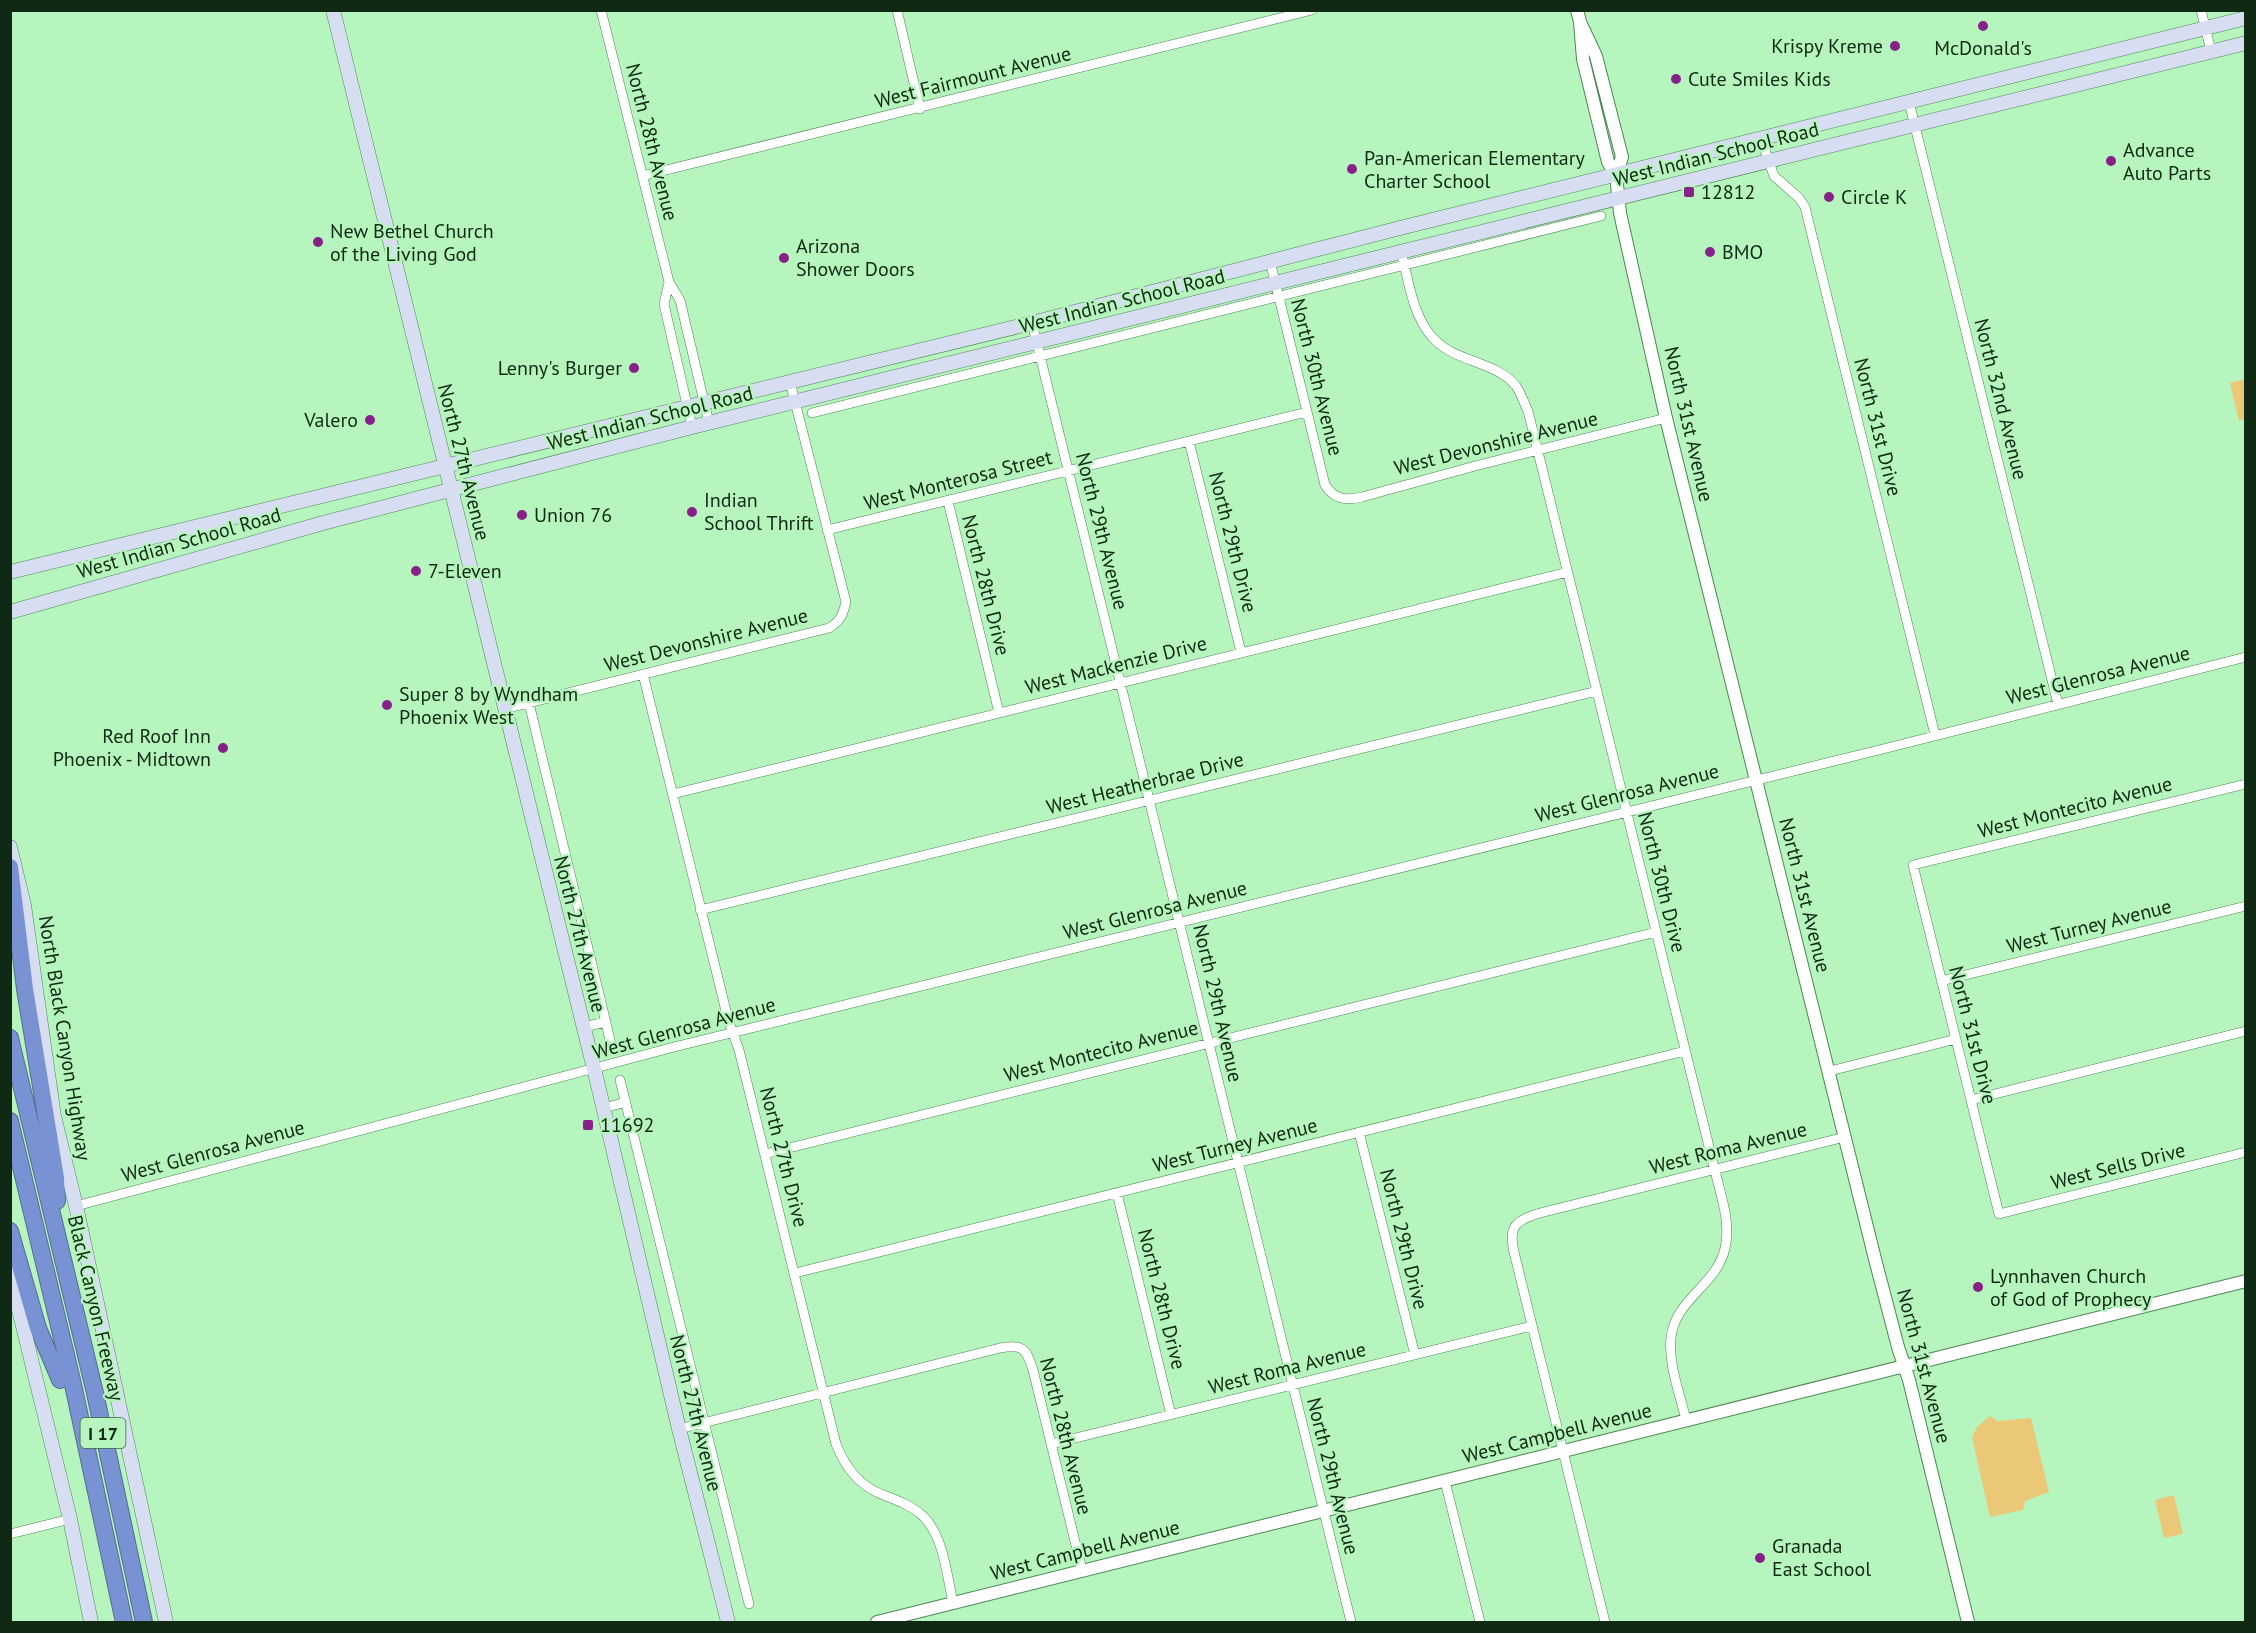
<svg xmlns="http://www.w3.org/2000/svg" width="2256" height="1633" viewBox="0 0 2256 1633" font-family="'PT Sans',sans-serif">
	<rect width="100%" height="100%" fill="#b6f5bd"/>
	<path fill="#eac878" d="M2245,379v40l-6,2 -9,-38z
		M1990,1416l7,5 34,-3 18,74 -24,9 -2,9 -33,7 -18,-80 5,-10z
		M2174,1495l9,39 -19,4 -9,-38z"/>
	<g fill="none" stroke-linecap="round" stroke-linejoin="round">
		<g stroke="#4c8755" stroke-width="10">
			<path id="minor" d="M601,10l68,272 11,18 29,123
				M897,10l23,99
				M2201,10l10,41
				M1909,102l149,602
				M1761,139l13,37 25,22 6,9 130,528
				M642,176l670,-166
				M1401,252c8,29 11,63 32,86 21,24 63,23 83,48 5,7 8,17 12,25l187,760c6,25 16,52 10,77 -7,36 -51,52 -54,90 -3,26 9,56 15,82
				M1270,261l55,224c9,14 20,16 37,12l113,-31 191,-48
				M669,282l-5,22 28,123
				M1032,323l319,1299
				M812,413l789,-197
				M1189,441l52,211
				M948,501l51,212
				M827,530l480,-118
				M643,674l85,345 11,31 97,394c10,25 24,43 50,52 13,5 26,10 37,20 21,21 24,60 30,87
				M529,703l82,341
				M504,709l325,-81c12,-7 14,-14 17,-26l-56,-220
				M2246,784l-333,81 86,349 247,-62
				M673,794l895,-222
				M700,910l897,-219
				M1941,981l305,-75
				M583,1027l23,-5
				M1830,1071l126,-32
				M620,1080l129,524
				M1971,1100l275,-69
				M604,1108l22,-6
				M1359,1132l56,223
				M765,1154l891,-222
				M1117,1193l54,222
				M76,1206l598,-159 1213,-299 359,-91
				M795,1273l890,-222
				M679,1429l321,-81c23,-4 26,0 33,22l49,200
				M1051,1444l481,-118
				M1445,1481l35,141
				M10,1534l60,-15
				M1605,1622l-91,-370c-6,-26 2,-32 26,-39l305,-76"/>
		</g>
		<g stroke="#4c8755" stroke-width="14">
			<path id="tertiary" d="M1577,10l3,12 3,37 25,103 8,13
				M1580,22l16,34 26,101 -6,18 4,38 46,205 209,841 23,88 11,33 59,242
				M877,1622l1369,-341"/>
		</g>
		<g stroke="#4c8755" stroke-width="15">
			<path id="secondary" d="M333,10l264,1071 82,348 49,193
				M10,572l1022,-249 364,-94 850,-211
				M10,612l313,-89 369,-96 1554,-384
				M10,847l14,58 30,211 22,90 90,416
				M10,1273l60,246 21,103"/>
		</g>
		<g stroke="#546d90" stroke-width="18">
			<path id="motorway" d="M10,867l15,122 31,189 1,23
				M10,1038l85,355 49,229
				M10,1121l62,259 52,242
				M10,1231l28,97 22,52"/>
		</g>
		<use href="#minor" stroke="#fff" stroke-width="9"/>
		<use href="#tertiary" stroke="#fff" stroke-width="12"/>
		<use href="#secondary" stroke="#d7def2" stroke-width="14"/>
		<use href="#motorway" stroke="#7992d3" stroke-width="16"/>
	</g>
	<g fill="#872188" stroke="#b6f5bd" stroke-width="2">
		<circle cx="1983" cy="26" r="6"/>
		<circle cx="1895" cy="46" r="6"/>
		<circle cx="1676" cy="79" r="6"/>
		<circle cx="2111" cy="161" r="6"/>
		<circle cx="1352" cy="169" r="6"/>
		<rect x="1683" y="186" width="12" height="12" rx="3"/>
		<circle cx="1829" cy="197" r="6"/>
		<circle cx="318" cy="242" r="6"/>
		<circle cx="1710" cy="252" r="6"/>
		<circle cx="784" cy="258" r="6"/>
		<circle cx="634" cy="368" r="6"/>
		<circle cx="370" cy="420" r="6"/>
		<circle cx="692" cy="512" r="6"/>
		<circle cx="522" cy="515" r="6"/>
		<circle cx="416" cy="571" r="6"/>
		<circle cx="387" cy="705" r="6"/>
		<circle cx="223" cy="748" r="6"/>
		<rect x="582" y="1119" width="12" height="12" rx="3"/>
		<circle cx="1978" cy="1287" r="6"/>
		<circle cx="1760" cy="1558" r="6"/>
	</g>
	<g text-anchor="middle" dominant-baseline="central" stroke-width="4.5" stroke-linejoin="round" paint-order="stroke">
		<rect fill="#b6f5bd" stroke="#426647" stroke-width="1.5" x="80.5" y="1418" width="45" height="30" rx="4.5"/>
		<g font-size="18" font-weight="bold" fill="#102914">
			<text x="103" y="1433">I 17</text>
		</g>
		<g font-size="20" fill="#102914" stroke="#b6f5bd" text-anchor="start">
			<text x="1883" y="46" text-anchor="end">Krispy Kreme</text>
			<text x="1983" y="48" text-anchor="middle">McDonald's</text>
			<text x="1688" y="79">Cute Smiles Kids</text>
			<text x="2123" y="150">Advance<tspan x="2123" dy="23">Auto Parts</tspan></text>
			<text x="1364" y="158">Pan-American Elementary<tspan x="1364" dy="23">Charter School</tspan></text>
			<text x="1701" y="192">12812</text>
			<text x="1841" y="197">Circle K</text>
			<text x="330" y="231">New Bethel Church<tspan x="330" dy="23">of the Living God</tspan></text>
			<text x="796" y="246">Arizona<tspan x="796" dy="23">Shower Doors</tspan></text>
			<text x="1722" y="252">BMO</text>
			<text x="622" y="368" text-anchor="end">Lenny's Burger</text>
			<text x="358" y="420" text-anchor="end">Valero</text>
			<text x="704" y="500">Indian<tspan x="704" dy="23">School Thrift</tspan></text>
			<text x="534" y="515">Union 76</text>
			<text x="428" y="571">7-Eleven</text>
			<text x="399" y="694">Super 8 by Wyndham<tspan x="399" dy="23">Phoenix West</tspan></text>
			<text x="211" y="736" text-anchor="end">Red Roof Inn<tspan x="211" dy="23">Phoenix - Midtown</tspan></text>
			<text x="600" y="1125">11692</text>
			<text x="1990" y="1276">Lynnhaven Church<tspan x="1990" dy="23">of God of Prophecy</tspan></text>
			<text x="1772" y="1546">Granada<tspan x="1772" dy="23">East School</tspan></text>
		</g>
		<g font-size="20" fill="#102914" stroke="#b6f5bd">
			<text transform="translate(973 77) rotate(-14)">West Fairmount Avenue</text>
			<text transform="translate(652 142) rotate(76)">North 28th Avenue</text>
			<text transform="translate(1716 154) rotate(-14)">West Indian School Road</text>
			<text transform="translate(1122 301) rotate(-14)">West Indian School Road</text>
			<text transform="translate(1317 377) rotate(76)">North 30th Avenue</text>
			<text transform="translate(2001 399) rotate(76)">North 32nd Avenue</text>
			<text transform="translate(650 418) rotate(-14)">West Indian School Road</text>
			<text transform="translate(1689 424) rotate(77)">North 31st Avenue</text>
			<text transform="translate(1878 427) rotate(76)">North 31st Drive</text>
			<text transform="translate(1496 443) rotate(-14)">West Devonshire Avenue</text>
			<text transform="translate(464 462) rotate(76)">North 27th Avenue</text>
			<text transform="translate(958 480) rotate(-14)">West Monterosa Street</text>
			<text transform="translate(1102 531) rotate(76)">North 29th Avenue</text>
			<text transform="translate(1233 542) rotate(76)">North 29th Drive</text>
			<text transform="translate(179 543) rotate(-16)">West Indian School Road</text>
			<text transform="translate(986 585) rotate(76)">North 28th Drive</text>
			<text transform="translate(706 640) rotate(-14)">West Devonshire Avenue</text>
			<text transform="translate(1116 665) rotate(-14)">West Mackenzie Drive</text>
			<text transform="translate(2098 675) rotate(-14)">West Glenrosa Avenue</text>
			<text transform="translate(1145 783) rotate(-14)">West Heatherbrae Drive</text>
			<text transform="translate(1627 793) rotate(-14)">West Glenrosa Avenue</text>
			<text transform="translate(2075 807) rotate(-14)">West Montecito Avenue</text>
			<text transform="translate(1662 882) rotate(76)">North 30th Drive</text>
			<text transform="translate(1805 895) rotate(76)">North 31st Avenue</text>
			<text transform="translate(1155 910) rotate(-14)">West Glenrosa Avenue</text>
			<text transform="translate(2089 926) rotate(-14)">West Turney Avenue</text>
			<text transform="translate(580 934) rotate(76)">North 27th Avenue</text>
			<text transform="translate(1218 1003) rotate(77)">North 29th Avenue</text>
			<text transform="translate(684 1028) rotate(-15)">West Glenrosa Avenue</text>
			<text transform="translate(1973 1035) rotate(76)">North 31st Drive</text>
			<text transform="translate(65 1038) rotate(81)">North Black Canyon Highway</text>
			<text transform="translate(1101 1051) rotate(-14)">West Montecito Avenue</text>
			<text transform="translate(1235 1145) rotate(-14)">West Turney Avenue</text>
			<text transform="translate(1728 1148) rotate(-14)">West Roma Avenue</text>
			<text transform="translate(213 1151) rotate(-15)">West Glenrosa Avenue</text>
			<text transform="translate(784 1157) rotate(76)">North 27th Drive</text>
			<text transform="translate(2118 1166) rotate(-14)">West Sells Drive</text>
			<text transform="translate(1404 1239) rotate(76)">North 29th Drive</text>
			<text transform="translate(1162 1299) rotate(76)">North 28th Drive</text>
			<text transform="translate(96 1308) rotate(77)">Black Canyon Freeway</text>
			<text transform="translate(1924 1366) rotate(75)">North 31st Avenue</text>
			<text transform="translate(1287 1368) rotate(-14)">West Roma Avenue</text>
			<text transform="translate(696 1413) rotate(76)">North 27th Avenue</text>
			<text transform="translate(1557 1433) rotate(-14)">West Campbell Avenue</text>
			<text transform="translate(1066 1436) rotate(76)">North 28th Avenue</text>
			<text transform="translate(1333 1476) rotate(76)">North 29th Avenue</text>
			<text transform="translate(1085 1550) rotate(-14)">West Campbell Avenue</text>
		</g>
	</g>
	<rect width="2256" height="1633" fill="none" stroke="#102914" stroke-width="24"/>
</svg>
